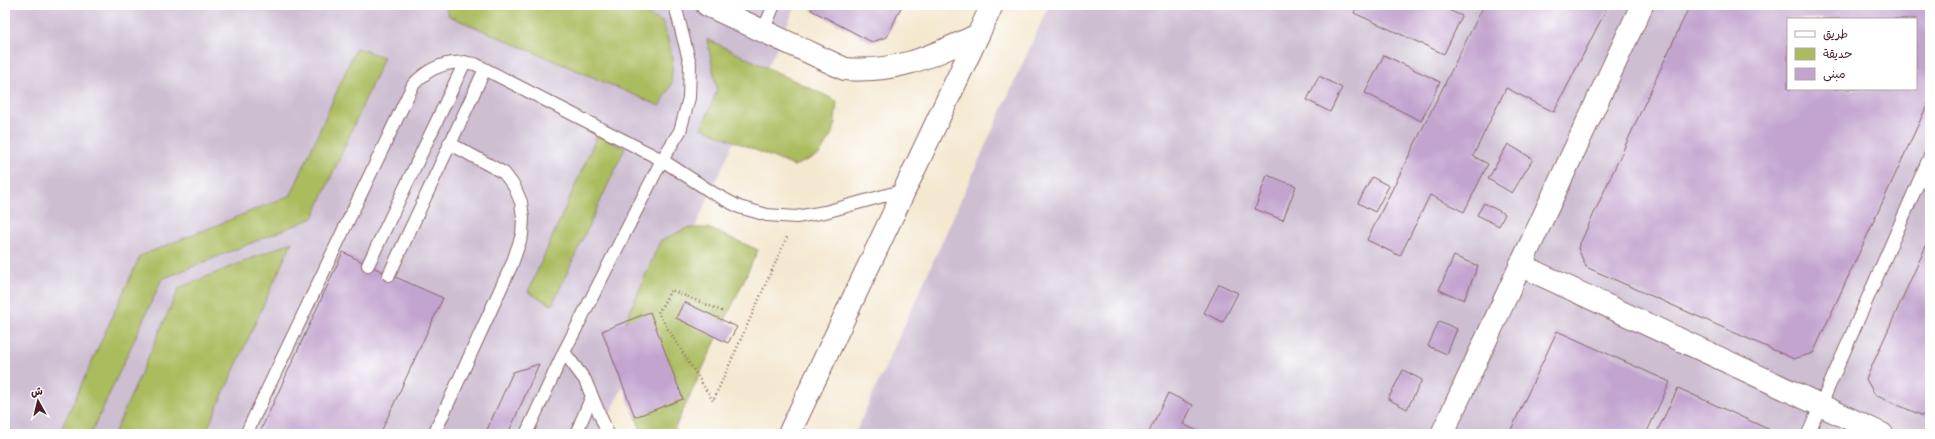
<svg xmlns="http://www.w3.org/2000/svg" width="1935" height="439" viewBox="0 0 1935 439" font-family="'Shantell Sans','Playpen Sans Arabic',sans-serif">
	<rect width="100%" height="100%" fill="#fff"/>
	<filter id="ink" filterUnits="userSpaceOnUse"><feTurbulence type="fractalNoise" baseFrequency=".025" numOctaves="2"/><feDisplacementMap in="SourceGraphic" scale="8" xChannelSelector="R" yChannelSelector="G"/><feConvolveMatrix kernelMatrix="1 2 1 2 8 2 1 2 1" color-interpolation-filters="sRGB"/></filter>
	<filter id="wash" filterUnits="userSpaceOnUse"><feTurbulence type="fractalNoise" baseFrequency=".012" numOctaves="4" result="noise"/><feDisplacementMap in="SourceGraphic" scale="16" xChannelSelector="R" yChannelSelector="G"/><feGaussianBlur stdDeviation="0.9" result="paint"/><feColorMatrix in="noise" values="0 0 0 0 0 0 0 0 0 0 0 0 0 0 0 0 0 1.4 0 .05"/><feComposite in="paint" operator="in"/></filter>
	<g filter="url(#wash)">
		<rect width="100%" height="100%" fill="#f4e8d0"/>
		<path fill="#cdbed2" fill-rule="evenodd" d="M5,5h791l-195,429h-596z
			M1049,5h881v429h-1075zM1788,19h128v70h-128z"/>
		<path fill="#abbc5f" stroke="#7a6e45" d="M444,5h182l37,17 10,36 -2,27 -11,21 -211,-90z
			M707,39l130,62 -3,29 -15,25 -25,11 -92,-38 15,-38z
			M356,48l28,9 -71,161 -151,61 -71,155h-32l81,-178 151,-61z
			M597,136l28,12 -73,157 -24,-13z
			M687,228h21l50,22 -86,184h-30l-29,-82 47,-111z
			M292,242l-87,192h-91l65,-146z"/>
		<g id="blocks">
			<path fill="#c3a4cf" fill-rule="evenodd" d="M814,5h88l-15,32 -15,5 -61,-32z
				M1357,5h80l25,11 -18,38 -90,-41z
				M1484,5h112l10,5 -52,102 -48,-24 -33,68 15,8 -24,48 -34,-17 -30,61 -33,-16z
				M1690,5h240v94l-117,254 -19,6 -208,-92 -8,-19zM1788,19h128v70h-128z
				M1384,55l56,27 -19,39 -56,-28z
				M1319,76l23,12 -12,24 -23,-12z
				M1508,144l25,15 -21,34 -24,-14z
				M1267,175l29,11 -13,34 -28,-11z
				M1372,177l17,9 -14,26 -17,-9z
				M1484,203l21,11 -6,12 -22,-11z
				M1930,237v182l-55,-24 -9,-16z
				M343,252l25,13 75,33 -63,136h-121z
				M1454,256l24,10 -14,34 -25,-10z
				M1219,284l19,9 -15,29 -19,-9z
				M684,302l53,25 -9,16 -52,-25z
				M650,312l33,87 -48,18 -33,-86z
				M1439,321l18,8 -10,25 -19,-8z
				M1557,331l113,51 -24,52h-137z
				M539,364l-31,70h-23l28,-62z
				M1403,370l19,10 -15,29 -19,-10z
				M1678,388l101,46h-123z
				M1168,393l25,12 -10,19 20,10h-55z"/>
		</g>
	</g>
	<g filter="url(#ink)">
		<use href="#blocks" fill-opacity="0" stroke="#866565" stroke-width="1"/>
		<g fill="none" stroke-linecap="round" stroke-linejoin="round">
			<g stroke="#866565" stroke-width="14">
				<path id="lane" d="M763,31l11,-26
					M368,265l97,-203
					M389,275l96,-206
					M564,352l21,28 23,54
					M246,434l167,-349c17,-19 37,-26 62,-21l187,96 51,33 26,14 28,8 29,2 29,-5 80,-22
					M434,434l78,-170 10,-29 1,-17 -2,-16 -7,-16 -10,-13 -55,-30
					M526,434l38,-82 98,-192 18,-29 9,-33 1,-34 -15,-59
					M576,434l16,-38
					M1808,434l122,-278"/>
			</g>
			<g stroke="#866565" stroke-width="24">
				<path id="street" d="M1520,265l362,169
					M789,434l189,-399"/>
			</g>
			<g stroke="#866565" stroke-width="24">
				<path id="secondary" d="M707,5l138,64c53,4 86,-13 133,-34l14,-30
					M1442,434l200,-429"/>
			</g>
			<path stroke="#866565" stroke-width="2.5" stroke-dasharray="1 3" stroke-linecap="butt" d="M722,311l-51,-21 -13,23 55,88 74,-164"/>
			<use href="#lane" stroke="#fff" stroke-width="12"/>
			<use href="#street" stroke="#fff" stroke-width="22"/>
			<use href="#secondary" stroke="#fff" stroke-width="22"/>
		</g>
	</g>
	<rect width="1935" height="439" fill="none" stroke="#fff" stroke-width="20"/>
	<rect x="1787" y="18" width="130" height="72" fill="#ffffff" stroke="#b7a5aa"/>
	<rect x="1795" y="31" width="20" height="6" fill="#ffffff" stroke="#b7a5aa"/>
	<text x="1823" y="38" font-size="12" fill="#4a1f2b">طريق</text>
	<rect x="1795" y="48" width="20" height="12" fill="#abbc5f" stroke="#b7a5aa"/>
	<text x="1823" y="58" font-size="12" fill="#4a1f2b">حديقة</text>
	<rect x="1795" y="68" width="20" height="12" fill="#c3a4cf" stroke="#b7a5aa"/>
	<text x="1823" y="78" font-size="12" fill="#4a1f2b">مبنى</text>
	<g transform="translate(38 401) rotate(352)" stroke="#ffffff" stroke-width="3" paint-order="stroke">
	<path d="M0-3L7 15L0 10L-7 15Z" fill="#4a1f2b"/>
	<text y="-6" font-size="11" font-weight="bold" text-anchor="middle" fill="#4a1f2b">ش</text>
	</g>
</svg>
